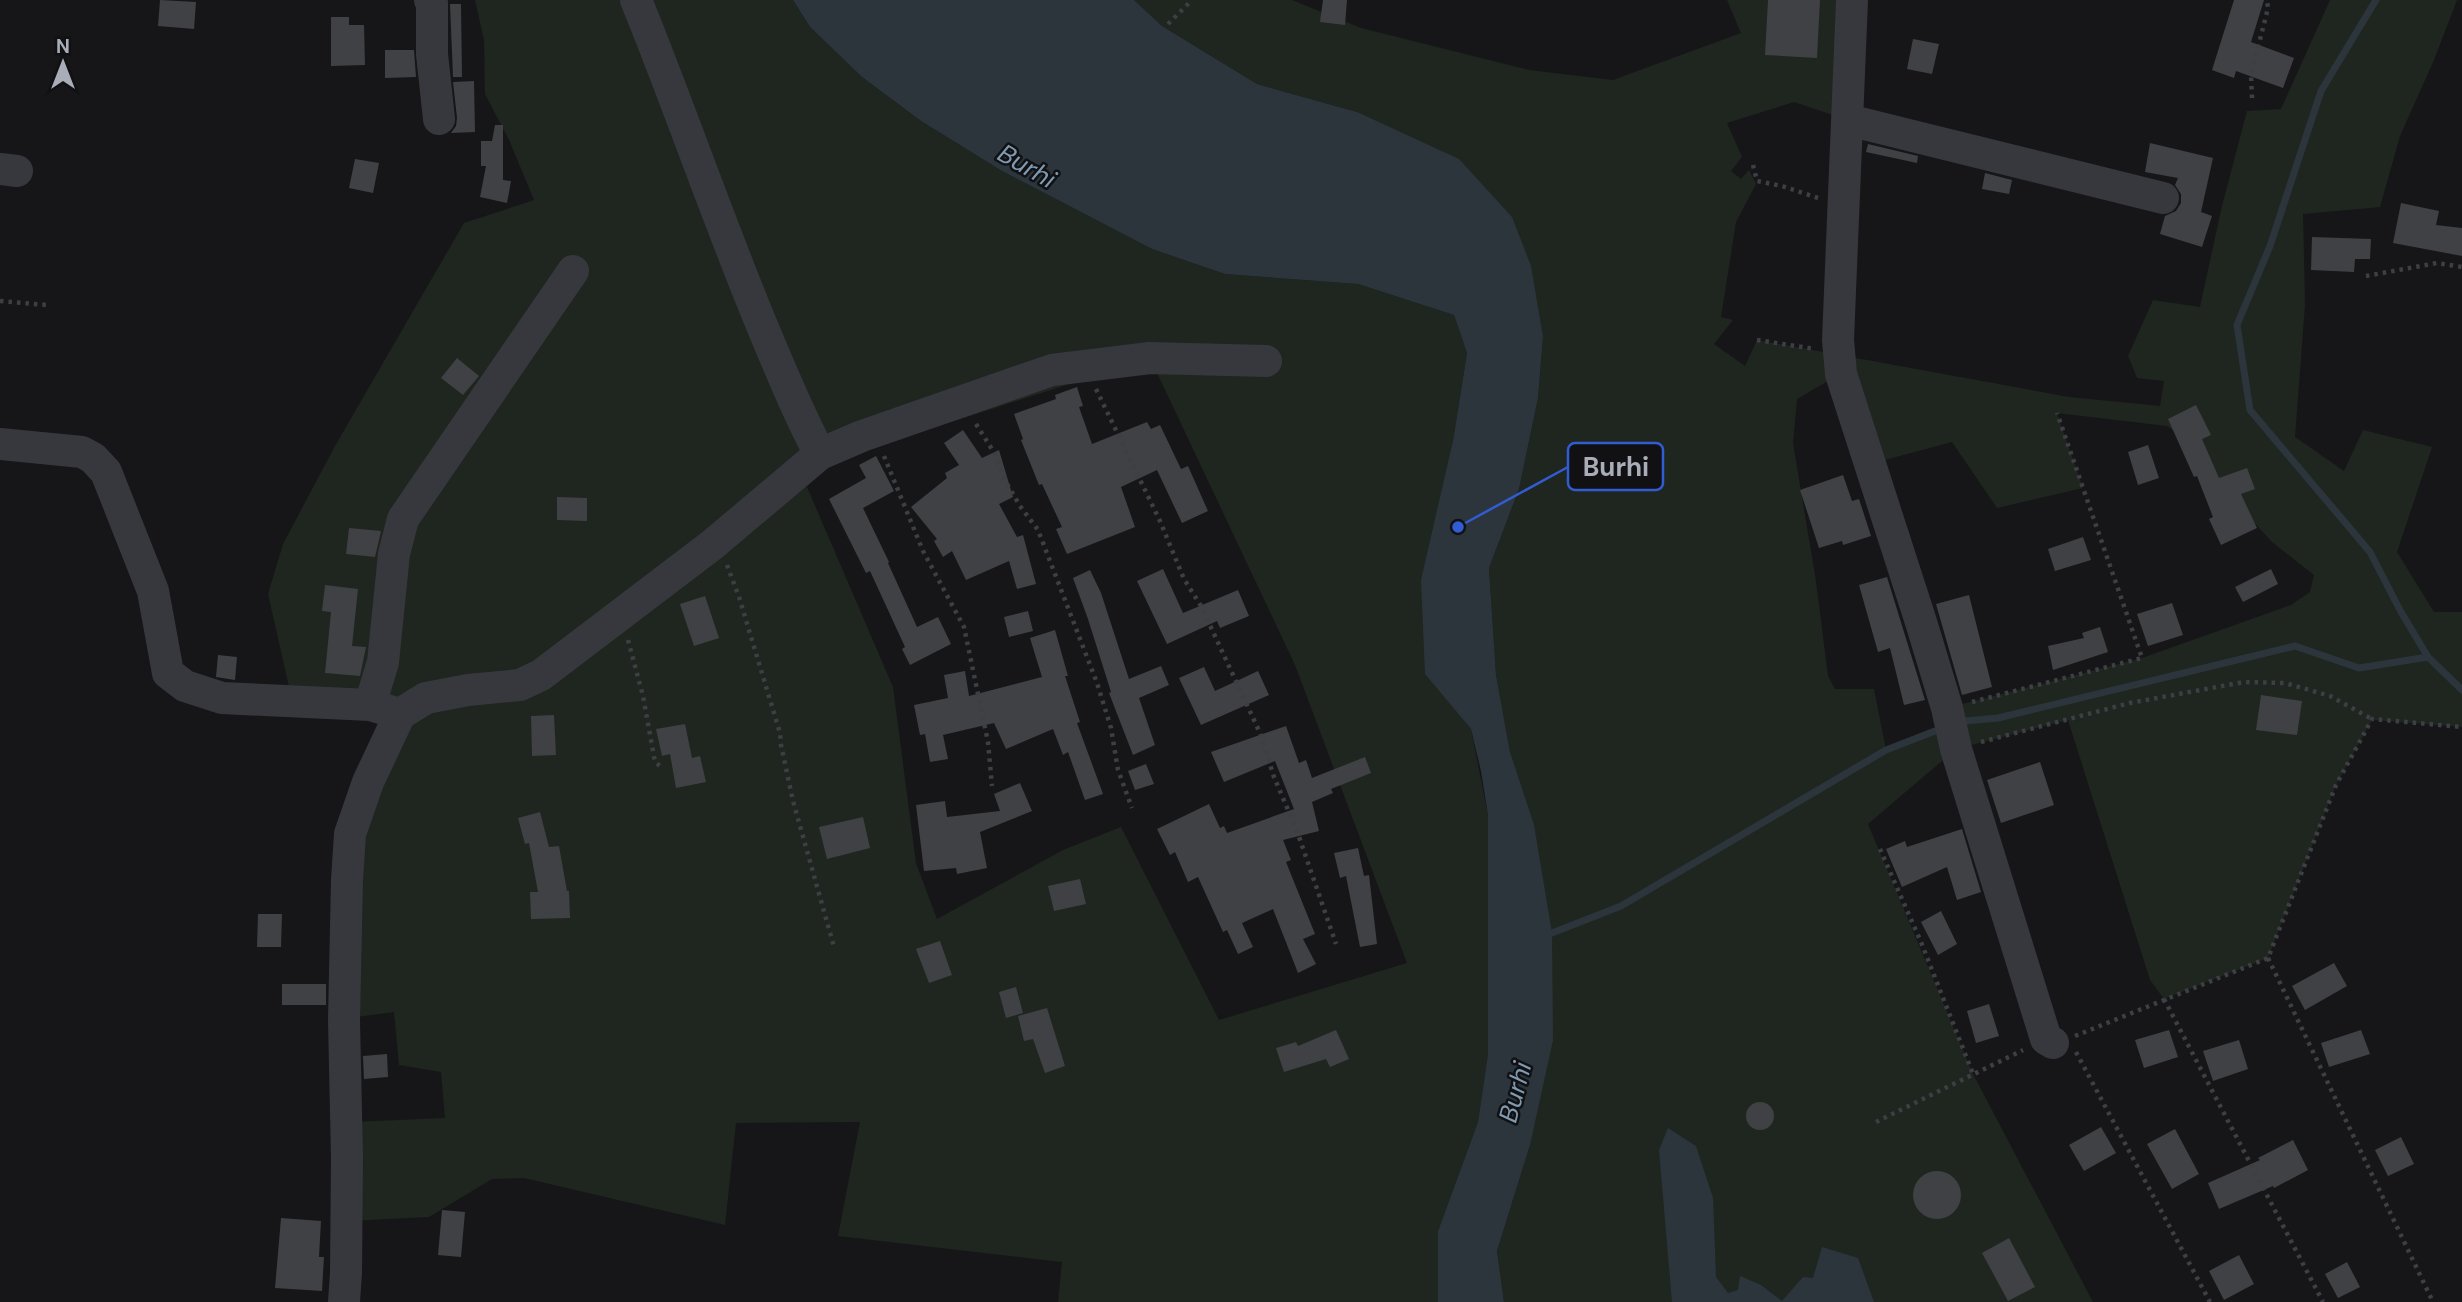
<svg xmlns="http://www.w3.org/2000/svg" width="2462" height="1302" viewBox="0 0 2462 1302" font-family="'DM Sans',sans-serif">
	<rect width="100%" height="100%" fill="#161618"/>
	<path fill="#1e261f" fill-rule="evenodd" d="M475,0h318l17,27 52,50 59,44 81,50 150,78 73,25 133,10 96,31 13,38 -14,88 -28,232 46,56 17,86v239l-10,68 -40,109v71h-380l4,-40 -224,-26 22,-114 -124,1 -11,102 -201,-47 -32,1 -63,38 -80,4 3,-99 93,-4 -4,-46 -42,-7 -5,-53 -45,6 20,-232 41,-56 -118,-30 -24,-106 15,-50 52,-98 129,-223 70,-23 -25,-60 -24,-46 -1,-54zM1150,358l145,307 112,298 -188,57 -98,-193 -58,23 -126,69 -21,-56 -23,-176 -89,-207 26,-16 44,-17z
		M1134,0h158l69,28 168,42 84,10 128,-47 -14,-33h125l-4,120 -54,-18 -67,21 15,34 -11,14 10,8 8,-9 7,14 -20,38 -15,95 12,3 -19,24 31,22 12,-26 312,57 91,9 4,-25 -27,-3 -9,-22 25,-56 47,7 21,-97 26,-99 34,-2 49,-109h127l-23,60 -34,76 -20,71 -77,7 2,91 -10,132 49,34 19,-41 69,17 -35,105 37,60h28v115l-90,-7 -36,65 -68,173 -104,41 -14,-19 -82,-260 -112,29 -88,75 105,250 120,228h-589l-7,-51 33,-106 -20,-393 -14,-77 -7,-107 30,-79 19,-91 5,-61 -186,-225 -100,-28 -95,-58zM1840,374l30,90 82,-22 45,66 86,-20 -26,-75 110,13 29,19 13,28 63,69 42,33 -4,17 -19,13 -149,53 -195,50 -12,23 -49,19 -12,-61h-39l-7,-13 -12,-95 -23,-138 4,-44z"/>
	<path fill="#2c353c" d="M793,0h341l28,26 95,58 100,28 102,47 53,58 19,49 12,71 -5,61 -19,91 -30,79 7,107 14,77 24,73 18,108 1,107 -23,105 -33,106 7,51h-66v-71l40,-109 10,-68v-239l-7,-44 -10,-42 -46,-55 -4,-94 32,-139 14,-88 -13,-38 -96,-31 -133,-10 -73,-25 -150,-78 -81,-50 -59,-44 -52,-50z
		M1668,1128l28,18 17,52 3,79 12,16 10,-3 2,-14 21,9 21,16 21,-24 10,1 9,-31 36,11 16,44h-202l-13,-152z"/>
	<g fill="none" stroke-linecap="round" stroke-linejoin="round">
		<path stroke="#2c353c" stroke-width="7" d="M2428,657l34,33
			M1965,721l33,-3 297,-72 64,22 69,-11 -27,-45 -31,-60 -120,-142 -13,-85 33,-79 51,-155 55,-91
			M1543,933h9l69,-27 265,-156 49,-19"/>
	</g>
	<path fill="#404145" d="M160,0l36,2 -2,27 -36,-3z
		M1323,0h24l-2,25 -25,-3z
		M1768,0h52l-3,58 -52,-3z
		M2234,0h30l-13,42 43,16 -11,30 -47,-17 -2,7 -22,-8z
		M450,4h11l1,73h-9z
		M331,17h18v8h15l1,40 -34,1z
		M1913,39l26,5 -7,30 -25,-5z
		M385,50h29l2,27 -31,1z
		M474,81l1,51 -24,1 5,-7 1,-8 -4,-36z
		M495,125h8v55l8,1 -4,22 -27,-6 6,-31h-5v-25h11z
		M2150,143l63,15 -12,54 11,4 -10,31 -42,-13 5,-18 11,-5 5,-8v-9l-6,-9 3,-7 -33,-6z
		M1868,144l50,12 -1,7 -51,-11z
		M355,159l24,4 -6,30 -24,-5z
		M1985,173l27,7 -3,14 -27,-5z
		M2401,203l38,8 -3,14 26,3v28l-69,-13z
		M2312,237l59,2 -1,20h-15l-1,13 -43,-2z
		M457,358l22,18 -16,19 -22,-17z
		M1077,387l6,19 -4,1 13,37 55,-22 4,7 9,-4 21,44 7,-3 20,45 -26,12 -25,-53 -36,17 14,40 -68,27 -11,-25 6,-2 -20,-43 -3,1 -18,-45 2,-1 -9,-25 42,-15 -1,-4z
		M2196,405l15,30 -9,4 17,39 28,-10 8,21 -14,5 16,34 -36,17 -12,-26 4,-2 -16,-41 -3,1 -26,-58z
		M963,430l19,28 17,-8 14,47 -14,7 18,33 6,-2 13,49 -19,5 -8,-28 -43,19 -14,-29 -9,6 -9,-16 3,-2 -26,-32 36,-29 -2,-5 14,-8 -15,-22z
		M2148,445l11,33 -21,7 -10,-33z
		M876,456l18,35 -31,17 26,54 -1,1 29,64 21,-10 13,27 -41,21 -8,-16 3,-2 -35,-76 -4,2 -37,-74 37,-21 -7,-13z
		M1843,475l9,26 7,-2 12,37 -28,9 -1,-4 -23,7 -19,-58z
		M557,497l30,1v23l-30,-1z
		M349,528l32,3 -6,26 -29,-3z
		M2083,537l8,23 -36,11 -7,-22z
		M1163,569l20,44 55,-23 11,26 -29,12 -3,-7 -50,23 -30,-63z
		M2271,569l7,15 -35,18 -8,-15z
		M1090,570l11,23 28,86 32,-13 8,19 -30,13 16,47 -22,10 -24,-62 2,-1 -23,-73 -15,-41z
		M1887,577l38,123 -21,5 -14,-57 -12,4 -19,-67z
		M325,585l33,4 -6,57 14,1 -6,29 -35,-3 6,-61 -9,-1z
		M1969,595l23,92 -30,8 -26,-91z
		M705,596l14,42 -25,8 -14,-42z
		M2172,603l11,32 -35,11 -11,-32z
		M1028,611l5,20 -24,6 -5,-20z
		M2100,627l8,25 -55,18 -5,-24 36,-8 -2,-5z
		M1055,630l13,46h-3l15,46 -3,1 26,71 -18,6 -17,-48 -5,3 -10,-26 -47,20 -12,-26 -51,12 5,24 -18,3 -5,-28 -5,1 -6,-30 34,-7 -4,-23 21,-4 4,25 73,-19 -12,-39z
		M218,655l19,2 -2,23 -19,-3z
		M1204,667l11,24 43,-20 11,24 -68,30 -22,-47z
		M2261,695l41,6 -5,34 -41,-5z
		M554,715l2,40 -24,1 -1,-40z
		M685,724l7,34 8,-2 6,26 -30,6 -6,-34 -8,2 -6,-27z
		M1286,726l13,37 7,-3 6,18 53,-21 6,16 -40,16 2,4 -21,9 7,29 -36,9 8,20 -5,2 29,72 -12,5 13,25 -18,9 -25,-64 -31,14 11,24 -15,7 -11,-24 -4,2 -25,-55 -10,5 -13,-30 -5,3 -13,-26 52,-25 11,24 4,-2 3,7 67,-24 -19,-48 -51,21 -13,-30z
		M2040,762l14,43 -53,18 -14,-43z
		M1146,764l8,20 -19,6 -7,-19z
		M1020,783l12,28 -52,21 7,36 -30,6 -1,-6 -32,3 -8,-66 29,-4 2,16 53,-6 -6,-17z
		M540,812l9,35 10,-1 8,45h2l1,27 -39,1 -1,-27h8l-9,-49 -4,1 -7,-26z
		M863,817l7,31 -43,11 -8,-32z
		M1962,829l19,63 -24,8 -10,-33 -45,20 -16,-38 19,-8 2,6z
		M1358,848l6,28 5,-1 8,69 -17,3 -14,-71 -6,2 -6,-25z
		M1080,879l6,25 -32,7 -6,-25z
		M1941,911l16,33 -19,11 -17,-33z
		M258,914h24l-1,33h-24z
		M940,941l12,34 -23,8 -13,-34z
		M2334,963l13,23 -42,24 -13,-24z
		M282,984h44v21h-44z
		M1016,987l7,26 -17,5 -7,-26z
		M1989,1004l10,32 -23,7 -9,-32z
		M1047,1008l18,58 -20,7 -12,-34 -9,2 -6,-25z
		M1336,1030l13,29 -19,8 -4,-8 -42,13 -8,-24 20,-6 2,4z
		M2169,1030l9,27 -34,11 -9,-28z
		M2361,1030l9,24 -41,13 -8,-24z
		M2239,1040l9,29 -35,12 -10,-30z
		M387,1054l1,23 -24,2 -1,-23z
		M1746 1116a14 14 0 1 1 28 0a14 14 0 1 1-28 0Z
		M2101,1127l15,26 -32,18 -15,-26z
		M2175,1129l24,45 -27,15 -25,-45z
		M2401,1137l13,27 -26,12 -13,-26z
		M2293,1140l15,30 -34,18 -1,-2 -54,23 -11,-26 52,-23 -2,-2z
		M1913 1195a24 24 0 1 1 48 0a24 24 0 1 1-48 0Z
		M442,1210l23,2 -4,45 -23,-2z
		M281,1218l40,3 -2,36h5l-2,34 -47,-3z
		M2009,1238l26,49 -27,14 -26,-48z
		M2239,1255l15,29 -30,16 -15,-29z
		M2347,1262l13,25 -22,11 -13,-24z"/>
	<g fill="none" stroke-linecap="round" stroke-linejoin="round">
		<path stroke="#3d3f44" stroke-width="4.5" stroke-dasharray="3.5 5" stroke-linecap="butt" d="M1168,24l24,-24
			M2252,98l-1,-23 17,-67 -1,-8
			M1753,165l4,16 25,5 36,12
			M2366,276l71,-13 25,4
			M0,301l47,4
			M1757,340l58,9
			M1096,389l64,132 24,58 17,27 59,127 14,44 23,54 39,113
			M976,424l19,30 8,23 17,29 18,24 59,153 14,45 7,42 14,38
			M884,456l39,95 41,76 24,115 4,44
			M727,565l12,32 41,136 1,12 12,56 41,146
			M628,640l15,56 12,66 5,4
			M1972,702l170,-44 -85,-245
			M1981,742l149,-39 114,-21 41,1 45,13 42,23
			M1880,849l41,93 52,132
			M2268,958l165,344
			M2164,999l159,303
			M2075,1036l193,-78 68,-173 36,-66 90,8
			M2076,1052l134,250
			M1876,1122l147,-72"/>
		<path stroke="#37383d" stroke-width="32" d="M430,0l2,3v51l7,65
			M636,0c44,108 82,220 127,328 18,43 35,85 57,126
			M1852,0l-14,340 3,34 80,248 26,86 9,41 90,290 7,4
			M1848,120l315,78
			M0,169l17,2
			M0,444l82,8 11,6 13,14 47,119 15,82 17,13 37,12 148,7 30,9
			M370,705l13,-43 11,-108 9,-35 170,-248
			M344,1302l2,-29 1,-115 -3,-138 3,-140 3,-46 18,-52 32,-68 26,-16 42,-8 52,-5 21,-10 171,-130 108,-91 42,-18 190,-66 98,-12 116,3"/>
	</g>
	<g text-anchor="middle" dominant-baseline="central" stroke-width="5" stroke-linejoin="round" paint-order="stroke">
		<g font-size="26" font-style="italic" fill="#7f9bb3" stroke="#111113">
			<text transform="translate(1027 166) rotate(30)">Burhi</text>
			<text transform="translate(1515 1092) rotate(-75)">Burhi</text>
		</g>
	</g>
	<path fill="none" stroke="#325cd3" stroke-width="2.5" d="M1458 527L1568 467"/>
	<circle fill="#325cd3" stroke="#111113" stroke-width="2.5" cx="1458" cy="527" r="7"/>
	<rect fill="#111113" stroke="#325cd3" stroke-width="2.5" x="1568" y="443" width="95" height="47" rx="7"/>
	<g font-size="26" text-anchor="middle" font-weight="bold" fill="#a8adb8">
		<text x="1616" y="476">Burhi</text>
	</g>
	<g transform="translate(63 63)" stroke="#111113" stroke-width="5" paint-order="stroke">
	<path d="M0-5L12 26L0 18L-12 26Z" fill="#a8adb8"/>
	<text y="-10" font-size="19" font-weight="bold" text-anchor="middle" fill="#a8adb8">N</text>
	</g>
</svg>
